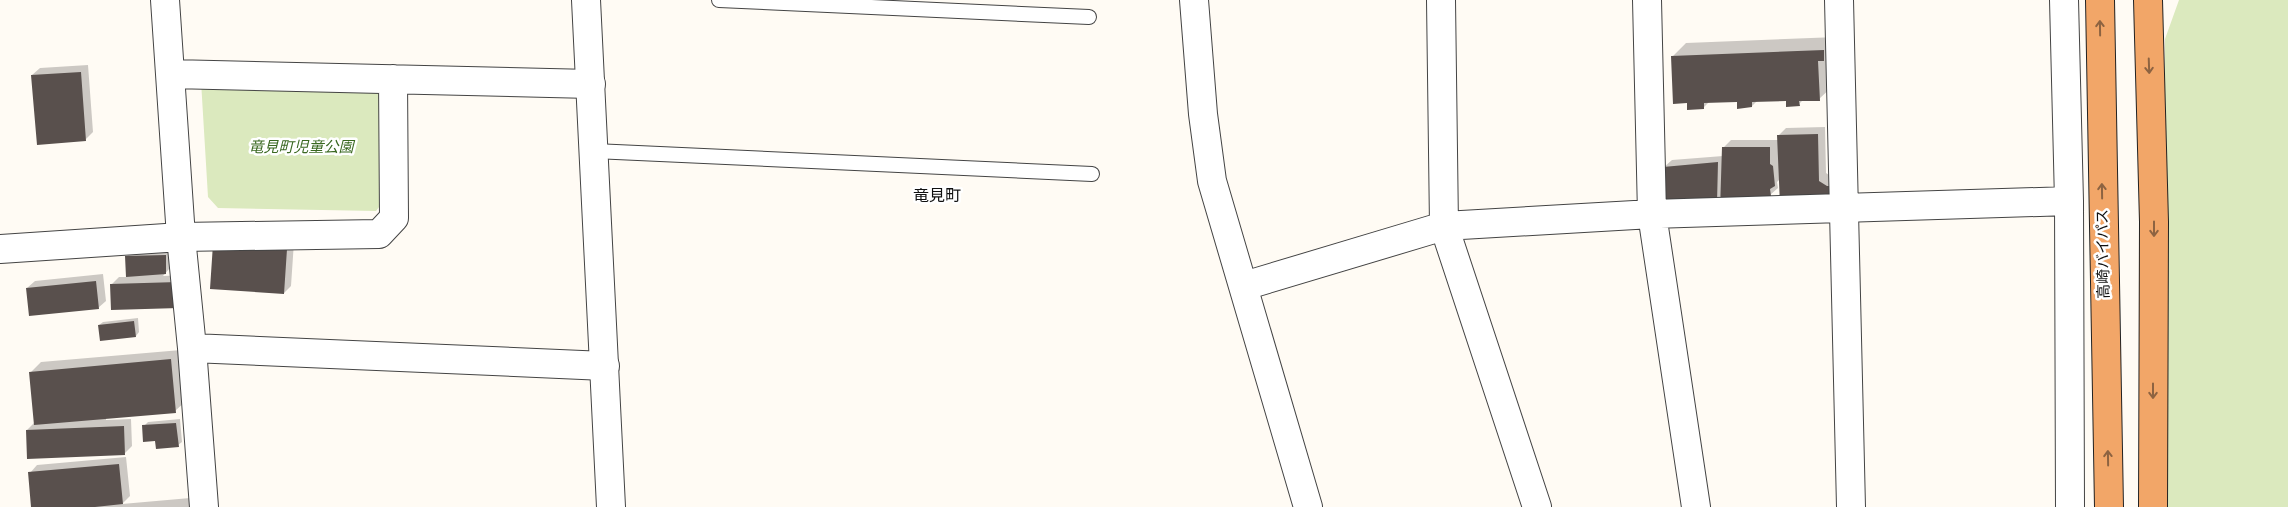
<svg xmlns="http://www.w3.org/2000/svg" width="2288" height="507" viewBox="0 0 2288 507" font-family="'Times New Roman','Noto Sans JP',serif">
	<rect width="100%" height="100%" fill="#fffbf4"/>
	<path fill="#dbe9be" d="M2179,0h109v507h-126l3,-468z
		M201,81l181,5 4,112 -10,13 -158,-3 -10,-11z"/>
	<path fill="#0003" d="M1837,37l-4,49 -14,13 -16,1 -4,4 -11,-4 -31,1 -5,5 -14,-5 -29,1 -6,6 -15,-6 -16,-45 14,-14z
		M88,65l5,67 -8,8 -53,-65 8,-7z
		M1825,127l1,46 9,6 1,10 -8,8 -48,-18 -3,3 1,6 -8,7h-8v6l-40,-6 -6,6 -52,-34 8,-7 51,-4 1,-9 7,-7h48v-5l7,-7z
		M222,237l72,5 -3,44 -7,7z
		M170,252l-1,17 -6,7 22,-1 1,24 -75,-14 8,-8h8l-1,-20 4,-4z
		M103,274l3,27 -8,7 -71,-20 8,-7z
		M138,318l1,14 -3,4 -37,-11 4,-3z
		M181,350l5,51 -11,10 -69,7v2l25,-1 1,27 -7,7 -98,-23 8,-8 -4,-50 10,-10z
		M180,419l2,23 -4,3 -22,-6 -12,-13 4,-4z
		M126,457l4,39 -8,8 68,-6 1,9h-158l-3,-34 7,-8z"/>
	<path fill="#59504d" d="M1824,50v11h-6l2,40h-21l1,5 -14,1v-6l-34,1v5l-15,2v-7l-33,1v6l-17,1v-7l-14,1 -2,-48z
		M81,72l5,69 -49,4 -6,-70z
		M1818,134l1,47 8,5h7l-6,12 -48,7 -3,-70z
		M1722,147h48v17l3,2 2,20 -5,3 1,7h-16v14h-35z
		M1718,162l-1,41 -53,-1 -1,-35z
		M213,244l74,5 -3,45 -74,-5z
		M166,255v19l-40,3 -1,-21z
		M96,281l3,28 -70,7 -3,-28z
		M178,282l1,26 -68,2 -1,-26z
		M134,321l2,16 -36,4 -2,-16z
		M171,359l5,54 -142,12 -5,-53z
		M176,423l3,24 -23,2 -1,-8 -12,1 -1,-17z
		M124,426l1,29 -98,4 -1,-29z
		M119,464l4,40 -28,3h-64l-3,-35z"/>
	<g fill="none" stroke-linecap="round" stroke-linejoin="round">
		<g stroke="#444" stroke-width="16">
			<path id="service" d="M719,0l370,17
				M594,151l498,23"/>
		</g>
		<g stroke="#444" stroke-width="30">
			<path id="minor" d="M165,0l16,237 11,111 12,159
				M1441,0l3,226 93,281
				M1647,0l5,214 44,293
				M1839,0l12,507
				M2064,0l5,201 1,306
				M171,74l420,10
				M0,249l181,-12 198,-3 15,-16 -1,-139
				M1244,286l200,-60 208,-12 417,-13
				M192,348l413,18"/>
		</g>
		<g stroke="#444" stroke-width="30">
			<path id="tertiary" d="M586,0l25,507
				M1194,0l9,114 9,67 96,326"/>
		</g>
		<g stroke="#222" stroke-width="30">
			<path id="trunk" d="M2100,0l9,507
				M2148,0l6,222 -1,285"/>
		</g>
		<use href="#service" stroke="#fff" stroke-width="14"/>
		<use href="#minor" stroke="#fff" stroke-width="28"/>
		<use href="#tertiary" stroke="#fff" stroke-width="28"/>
		<use href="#trunk" stroke="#f2a668" stroke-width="28"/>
	</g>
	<defs><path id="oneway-shaft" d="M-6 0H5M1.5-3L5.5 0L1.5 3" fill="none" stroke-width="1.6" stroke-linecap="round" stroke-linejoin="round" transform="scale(1.25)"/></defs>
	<g stroke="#8d6341">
		<use href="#oneway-shaft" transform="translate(2100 28) rotate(-91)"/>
		<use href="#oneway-shaft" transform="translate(2149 66) rotate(88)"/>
		<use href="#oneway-shaft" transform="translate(2102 191) rotate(-91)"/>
		<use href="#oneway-shaft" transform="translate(2154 229) rotate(90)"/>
		<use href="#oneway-shaft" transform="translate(2153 391) rotate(90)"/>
		<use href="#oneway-shaft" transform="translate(2108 458) rotate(-91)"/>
	</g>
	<g text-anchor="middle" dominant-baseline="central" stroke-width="5" stroke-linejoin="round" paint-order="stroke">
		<g font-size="15" font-style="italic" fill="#3a6821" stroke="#fff">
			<text x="301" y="147">竜見町児童公園</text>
		</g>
		<g font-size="15" fill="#111" stroke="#fff">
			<text transform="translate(2103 254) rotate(-91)">高崎バイパス</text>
		</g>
		<g font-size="16" fill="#111" stroke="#fff">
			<text x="937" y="195">竜見町</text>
		</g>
	</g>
</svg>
